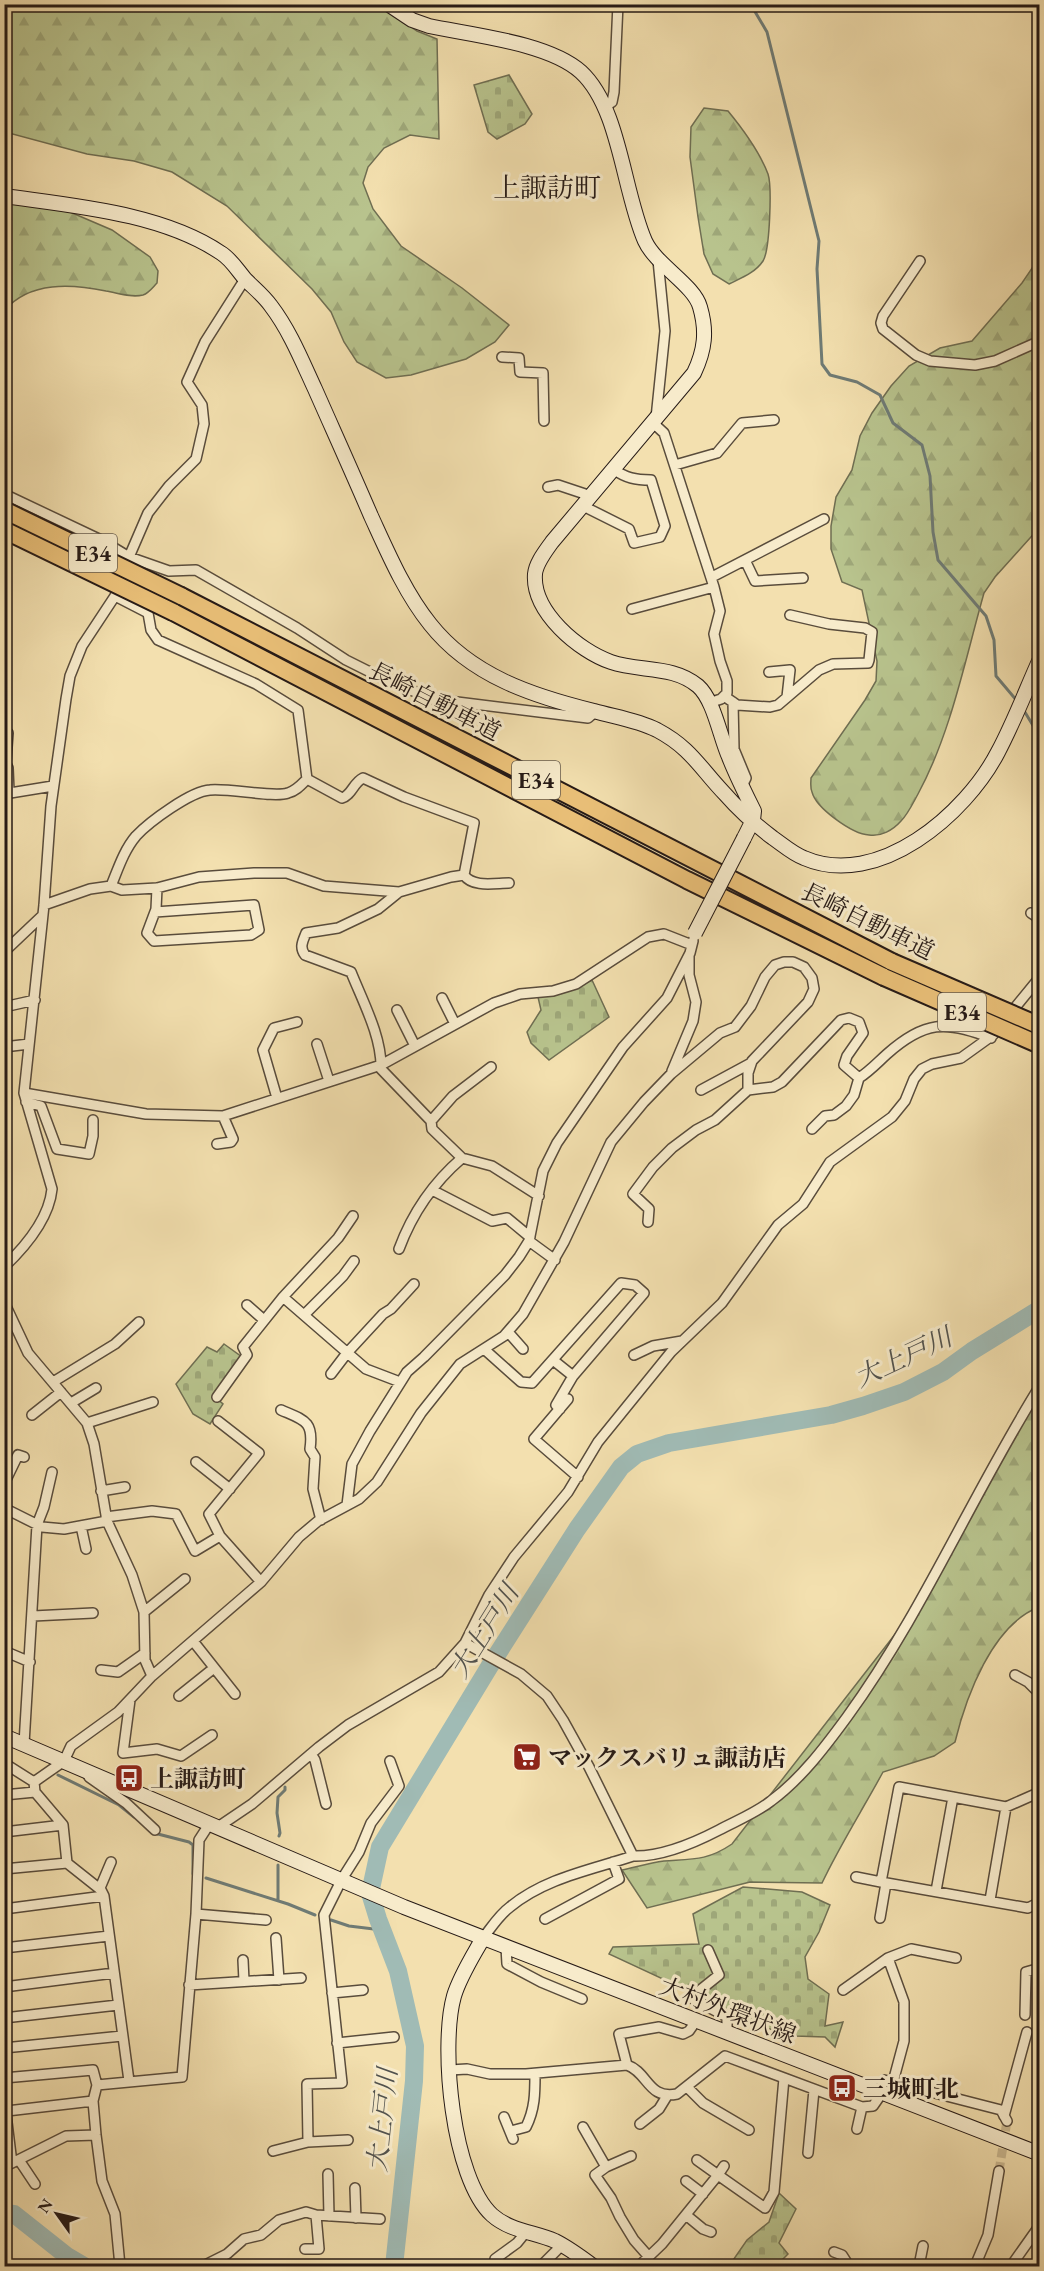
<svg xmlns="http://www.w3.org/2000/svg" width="1044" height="2271" viewBox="0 0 1044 2271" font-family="'EB Garamond','Noto Serif JP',serif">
	<defs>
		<pattern id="forest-firs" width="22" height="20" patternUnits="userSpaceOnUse" patternTransform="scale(1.5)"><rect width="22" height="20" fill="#b8c38d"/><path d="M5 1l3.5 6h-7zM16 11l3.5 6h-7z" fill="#9ea779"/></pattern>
		<pattern id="cemetery-stones" width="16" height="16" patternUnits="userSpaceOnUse" patternTransform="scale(1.5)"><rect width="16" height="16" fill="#b8c38d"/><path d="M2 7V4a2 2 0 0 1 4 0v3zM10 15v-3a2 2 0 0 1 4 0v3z" fill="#9ea779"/></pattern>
	</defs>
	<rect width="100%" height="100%" fill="#f3e0af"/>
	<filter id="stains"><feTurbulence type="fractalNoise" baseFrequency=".00333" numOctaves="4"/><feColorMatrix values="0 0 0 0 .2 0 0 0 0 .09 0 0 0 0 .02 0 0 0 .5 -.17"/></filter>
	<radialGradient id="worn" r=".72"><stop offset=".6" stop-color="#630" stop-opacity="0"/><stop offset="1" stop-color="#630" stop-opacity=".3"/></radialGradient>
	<path fill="url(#forest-firs)" stroke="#6f6e52" stroke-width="1.5" d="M5,5h375l37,26 20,8 2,100 -29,-4 -26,13 -16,19 -5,16 10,26 28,37 61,42 47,37 -14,17 -29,17 -55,16 -25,3 -29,-16 -13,-20 -13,-30 -19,-23 -85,-83 -55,-34 -38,-11 -47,-7 -82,-22z
		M704,108l24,3c14,17 32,42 40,63 4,12 2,76 -5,87 -8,12 -22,17 -34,23l-16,-10 -9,-20 -6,-37 -8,-60 1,-30z
		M5,198l65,14 42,18 38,27 8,14 -1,12c-4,4 -8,10 -14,12 -12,3 -25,-2 -37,-4 -34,-7 -76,-10 -101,19z
		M1039,258v270l-44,49 -11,16c-19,67 -33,140 -66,201 -5,9 -10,20 -17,27 -8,9 -20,16 -32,14 -17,-1 -53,-27 -57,-43 -2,-4 -1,-10 -1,-14l54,-78 11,-19 1,-20 -15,-71 -20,-8 -11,-33v-23l5,-29 16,-27 8,-34 12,-23 19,-27 18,-20 31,-18 32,-7 50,-58z
		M1039,1376v231c-47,18 -73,90 -84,135l-21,14 -51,16c-20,37 -43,73 -61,111l-72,-1 -103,26 -25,-38c14,-3 28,-7 42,-9 28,-2 43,0 68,-17l199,-256 82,-156z"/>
	<path fill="url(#cemetery-stones)" stroke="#6f6e52" stroke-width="1.5" d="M509,75l23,39 -7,10 -28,15 -9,-7 -14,-47z
		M592,980l17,37 -60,43 -18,-17 -4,-11 14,-22 -3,-13 33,-7z
		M224,1344l18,13 -28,39 9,8 -13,20 -17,-10 -17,-30 31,-37 10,5z
		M743,1887l59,5 28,13 -11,27 -14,25 3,22 21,15 -4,32 18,-4 -8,25 -10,-10 -30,-1 -57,-16 -4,-8 -125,-58 4,-7 86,-3 -6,-30z
		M779,2193l17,16 -17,34 9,11 -12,12h-47l18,-26 22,-18z"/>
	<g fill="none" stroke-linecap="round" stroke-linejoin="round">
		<path stroke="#6f7b75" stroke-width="3" d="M747,4l7,6 13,22 52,209 -2,28 5,95 8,11 27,7 23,13 13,28 29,22 8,31 3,56 5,28 48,56 8,24 2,36 22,26
			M1023,709l17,28
			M58,1775l61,30 15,12
			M154,1833l35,9 4,3v29
			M279,1836l1,-3 -3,-20 1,-16 7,-7v-3
			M206,1878l82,26 27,11
			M278,1900v-35
			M331,1920l18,6 33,4"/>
		<path stroke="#a0bbb5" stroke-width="18" d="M4,2213l10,1 53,42 17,10
			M394,2266l20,-185 1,-35 -17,-75 -20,-52 -8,-26 10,-46 111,-183 86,-135 44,-62 16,-13 32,-11 162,-28 32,-9 41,-14 39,-20 29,-21 68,-42"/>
		<path stroke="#cab890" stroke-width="9" stroke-dasharray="9 4.5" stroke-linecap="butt" d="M999,2171l8,-50"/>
		<g stroke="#594c3c" stroke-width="12">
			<path id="street" d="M606,106l6,-4 2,-10 4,-88
				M920,261l-37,55 -2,7 2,6 33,26 14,6 45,4 20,-4 45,-20
				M502,357l17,1 1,14 23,1 1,48
				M656,418l9,-87 -7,-71
				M652,422l12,11 50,154 6,24 -6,23 6,27 7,20v12l-6,6 -12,4
				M675,465l42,-12 25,-30 32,-3
				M548,487l10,-2 33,11
				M4,494l97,46 28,17 40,14 27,-1 101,58 49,32 40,20 47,19 155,19 7,-6
				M583,506l46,23 5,14 26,-6 5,-11 -14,-46c-16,0 -25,-2 -38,-11
				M745,560l10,21 48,-3
				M712,577l112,-58
				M115,596l33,17 3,17 7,10 98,44 42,26 9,69
				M632,609l82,-22
				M769,672l21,-2 -3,27
				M724,696l13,9 33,2 8,-2 41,-35 14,-6 35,-1 1,-3 3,-28 -7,-4 -36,-4 -39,-9
				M733,702l1,47 12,29 -4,8
				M4,760l4,8 1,24
				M6,761l2,-28
				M307,779l35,19c10,-3 11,-15 21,-20l41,19 70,26 -10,52
				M4,794l49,-8
				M111,886c7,-17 13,-36 25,-50 13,-14 55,-45 74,-46 20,-2 64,8 78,3 8,-2 13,-8 19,-14
				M399,892l-21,17 -40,19 -32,5c-3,8 -7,14 -1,22l46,17c12,30 31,65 30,97l50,52 1,8 30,29 30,8 47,30
				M44,905l46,-16 21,-3 11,4 35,-2 42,-11 55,-4h33l37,13 75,6 52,-15 13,-2c9,13 31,8 45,8
				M155,912l99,-7 5,25 -8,5 -97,6 -7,-8 9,-24 1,-21
				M1031,913l9,6
				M4,952l39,-37
				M442,998l13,26
				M4,1007l31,-7
				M397,1010l18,36
				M1009,1015l31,-38
				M317,1044l12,37
				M4,1047l25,-3
				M672,1071l21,-50 3,-19 -7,-27v-19
				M701,1090l50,-27
				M24,1093l122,21 77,2 158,-51 113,-62 26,-9 33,-3 23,-7 72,-47 16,-3 28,11
				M277,1098l-14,-48 11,-22 23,-6
				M26,1102l15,4 16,43 32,5 4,-18v-16
				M431,1121l22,-25 38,-29
				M812,1129l13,-13 9,-1 12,-9 8,-11 5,-17
				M217,1144l14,-2 2,-3 -10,-23
				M432,1190l60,31 15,-3 23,19
				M648,1222l1,-13 -16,-15 20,-27 19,-19 24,-18 19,-10 33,-30
				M529,1241l26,19
				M399,1249c13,-35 35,-67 63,-91
				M4,1267c21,-20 45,-48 48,-78l-28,-96 20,-188 7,-99 15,-107 4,-23 12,-30 33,-50 14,-39 19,-44 21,-27 27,-27 8,-35 -2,-19 -15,-23 18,-40 40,-63
				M283,1297l83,72 34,13
				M4,1302l24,51 59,70 7,21 13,77 25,54 12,37 1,48 7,16
				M247,1305l17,15
				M304,1315l39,-39 11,-15
				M508,1332l15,17
				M484,1349l37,33 11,1 89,-100 14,2 9,8 -71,83
				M634,1355l19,-9 29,-5
				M553,1360l20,16 -17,29 4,4
				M331,1374l16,-21 36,-39 8,-5 23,-25
				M53,1382l62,-38 24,-22
				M217,1397l30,-42 -4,-8 40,-50 55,-59 15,-22
				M568,1399l-34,40 44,38
				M71,1403l25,-15
				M281,1410c23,10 33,11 29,39l5,8 -2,32 8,31
				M32,1415l29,-23
				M218,1421l41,32 -50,61 11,22 41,46
				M87,1423l66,-21
				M196,1462l34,27
				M4,1484l14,-29 6,2
				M101,1491l24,-4
				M347,1505l5,-41 18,-33 37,-59 17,-15 81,-82 14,-18 10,-16 14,-70 14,-28 66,-96 44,-49 23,-45 3,-12
				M4,1508l38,19 22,2 43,-8
				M106,1517l46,-6 24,3 19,37 25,-15
				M81,1526l5,23
				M144,1612l41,-33
				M33,1616l60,-3
				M193,1641l42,53
				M465,1643l56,31 26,22 16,24 26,47 44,89
				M4,1651l26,11
				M101,1670l17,2 27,-19
				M1015,1675l13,7 12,12
				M179,1696l35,-28
				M130,1700l-7,53 34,-4 24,7 31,-21
				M24,1744l13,-219 7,-18 8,-35
				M311,1754l4,6 11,44
				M4,1763l30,19
				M89,1777l37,26 29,27
				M34,1782l30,-21 7,-15 47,-34 34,-36 109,-94 38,-45 19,-16 41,-22 18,-17 44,-69 39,-49 44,-28 19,-22 41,-72 47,-100 33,-40 27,-28 49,-41 15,-6 16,-21 14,-29 10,-12 9,-3h9l11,5 8,11 2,11 -6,13 -56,59 -4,12v17l25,-3 9,-5 59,-62 8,-2 10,4 4,11 -16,23 -3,9 15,13c11,-7 19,-16 28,-24 37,-33 59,-34 104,-16
				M34,1782l1,10 28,33 4,38 34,27 3,6 25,185
				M1040,1792l-34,15 -107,-20 -18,95 147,26 12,-6
				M4,1795l31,-3
				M218,1827l34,-23 67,-57 29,-22 91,-53 26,-29 24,-48 25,-38 54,-65 30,-50 73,-90 51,-49 56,-78 25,-21 27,-42 62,-45 13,-16 9,-22 8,-10 10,-5 29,-6 32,-23
				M4,1832l59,-7
				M4,1869l63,-6
				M856,1877l25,5
				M100,1888l11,-26
				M936,1891l17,-94
				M990,1900l16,-93
				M4,1909l100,-13
				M196,1914l70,6
				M880,1918l6,-35
				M545,1919l74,-40 -6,-17
				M276,1938l3,42
				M483,1938c8,-10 16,-23 27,-31 35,-29 81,-37 123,-51 29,1 61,-13 86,-26 17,-9 37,-17 52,-29 30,-22 54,-54 76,-84 75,-103 125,-222 193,-331
				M506,1947l1,17 34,18 41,17
				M4,1948l105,-12
				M243,1960l1,21
				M189,1985l112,-7
				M4,1987l110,-14
				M843,1990l45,-32
				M332,1993l31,-3
				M691,1998l36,19v16
				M696,2001l3,-10 20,-16 -11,-25
				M1025,2015l1,-43 14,-4
				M4,2018l114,-13
				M337,2043l57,-6
				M4,2048l118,-12
				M627,2065l-8,-31 40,-7 24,7 6,-3 7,-10
				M450,2070l17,-1 23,5h36l101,-9c21,7 21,35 50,29l48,-38 137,51 11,-1 9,-13
				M4,2078l89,-8 4,15
				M893,2082l11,-41v-39l-16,-44 23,-9 45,9
				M687,2087l16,16 46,27
				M878,2092l6,-12 117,30 6,11
				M4,2098l8,65
				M7,2111l86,-10
				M1004,2116l23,-84
				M504,2117l9,22
				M640,2124l19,-15 8,-13
				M583,2127l23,40 -11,8 16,23 9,19 14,23 15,17
				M857,2129l5,-22
				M511,2131l15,-4c9,-18 9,-34 9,-53
				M308,2142l40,-2
				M273,2151l35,-9 -1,-58 35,-1 -18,-168 18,-36 17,-27 12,-29 28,-37 -9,-25
				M808,2153l6,-63
				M19,2160l16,24
				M724,2166l-6,9 47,33 9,-16 10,-114
				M4,2167l62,-31 30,-1
				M606,2167l25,-11
				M328,2174l1,42
				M686,2181l17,13
				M355,2188l1,30
				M686,2215l17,14 8,3
				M305,2249h14l-3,-34
				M834,2252l8,3 7,11
				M120,2266l-5,-52 -13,-33 -6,-46 -3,-34 4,-16 85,-8 14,-163 3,-74 11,-17
				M203,2266l24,-12 17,-15 17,-4 18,-15 27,-8 10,3 64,4
				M494,2266l1,-7 22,-16 9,-11
				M541,2266l21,-21
				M639,2266l23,-22 56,-69 -21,-15
				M919,2266l4,-20
				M975,2266l13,-31 11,-64
				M1011,2266l29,-41"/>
		</g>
		<g stroke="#261a16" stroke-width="16">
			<path id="secondary" d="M388,4l24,16 17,6c43,9 120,17 152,46 39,36 42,119 64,169 11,24 49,44 55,66 7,24 5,43 -6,66l-142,169c-7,10 -16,21 -17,32 -3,38 44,77 76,88 29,10 62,3 87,24 16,14 22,51 31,71 7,18 16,36 25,54l-1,9 -9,18
				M4,196c70,10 158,17 217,57 10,6 17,18 25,27 8,8 18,16 25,26 19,25 31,55 44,83 19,43 38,85 56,127 17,37 34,77 59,108 41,52 103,72 164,87 21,6 43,9 63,19 34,18 43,38 68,64 14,16 32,32 48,44 10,7 20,16 31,20 74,32 162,-44 194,-106 16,-30 28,-62 42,-93
				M4,1736l400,171 636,247
				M483,1938c-10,18 -23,38 -29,58 -14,50 -2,182 38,219 18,16 42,17 63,26 14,7 26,16 38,25"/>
		</g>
		<g stroke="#261a16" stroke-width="20">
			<path id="highway" d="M181,596l711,366
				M173,612l514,268 197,97"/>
		</g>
		<use href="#street" stroke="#f7ebcb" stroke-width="9"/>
		<use href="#secondary" stroke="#f7ebcb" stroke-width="14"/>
		<use href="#highway" stroke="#eac078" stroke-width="16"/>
		<g stroke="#261a16" stroke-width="16" stroke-linecap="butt">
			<path id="secondary-bridge" d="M695,933l49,-95"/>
		</g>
		<g stroke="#261a16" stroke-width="20" stroke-linecap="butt">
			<path id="highway-bridge" d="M4,510l177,86
				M4,530l169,82
				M892,962l148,64
				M884,977l156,68"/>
		</g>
		<use href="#secondary-bridge" stroke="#f7ebcb" stroke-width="14"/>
		<use href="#highway-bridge" stroke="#eac078" stroke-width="16"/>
	</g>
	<defs>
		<g id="supermarket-square" transform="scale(1.5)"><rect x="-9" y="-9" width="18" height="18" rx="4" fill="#8f2418" stroke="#f7ebcb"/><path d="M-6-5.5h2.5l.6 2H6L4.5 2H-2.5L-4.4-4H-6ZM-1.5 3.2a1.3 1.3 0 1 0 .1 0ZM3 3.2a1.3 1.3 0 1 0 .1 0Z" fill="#fff"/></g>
		<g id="bus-square" transform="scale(1.5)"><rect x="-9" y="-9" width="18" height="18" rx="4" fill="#8f2418" stroke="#f7ebcb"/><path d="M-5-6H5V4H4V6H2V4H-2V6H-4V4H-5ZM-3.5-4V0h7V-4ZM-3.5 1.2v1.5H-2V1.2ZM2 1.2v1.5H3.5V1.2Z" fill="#fff"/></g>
	</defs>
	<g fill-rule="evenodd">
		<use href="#supermarket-square" x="527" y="1757"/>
		<use href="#bus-square" x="129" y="1778"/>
		<use href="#bus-square" x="842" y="2088"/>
	</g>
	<g text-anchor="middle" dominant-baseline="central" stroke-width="6" stroke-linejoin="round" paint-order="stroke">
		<g fill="#f7ebcb" stroke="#65594c" stroke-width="1.5">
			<rect x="69" y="534" width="48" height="38" rx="4.5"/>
			<rect x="512" y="761" width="48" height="38" rx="4.5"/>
			<rect x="938" y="993" width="48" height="38" rx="4.5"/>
		</g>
		<g font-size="22" font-weight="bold" fill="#261a16">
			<text x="93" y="553">E34</text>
			<text x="536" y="780">E34</text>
			<text x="962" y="1012">E34</text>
		</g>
		<g font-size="24" fill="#261a16" stroke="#f7ebcb">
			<text transform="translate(435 701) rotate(27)">長崎自動車道</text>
			<text transform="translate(868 921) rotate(26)">長崎自動車道</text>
			<text transform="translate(728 2010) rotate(21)">大村外環状線</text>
		</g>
		<g font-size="24" font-weight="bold" fill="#261a16" stroke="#f7ebcb" text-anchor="start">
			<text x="548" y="1757">マックスバリュ諏訪店</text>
			<text x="150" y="1778">上諏訪町</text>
			<text x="863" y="2088">三城町北</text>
		</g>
		<g font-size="26" font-style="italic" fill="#51524e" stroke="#f7ebcb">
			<text transform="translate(903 1357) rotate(-25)">大上戸川</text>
			<text transform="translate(484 1631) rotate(-58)">大上戸川</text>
			<text transform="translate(382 2120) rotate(-84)">大上戸川</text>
		</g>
		<g font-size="27" fill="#261a16" stroke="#f7ebcb">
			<text x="547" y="187">上諏訪町</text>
		</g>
	</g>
	<rect width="1044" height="2271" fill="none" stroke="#f3e0af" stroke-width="24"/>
	<rect x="6" y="6" width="1032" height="2259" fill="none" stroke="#261a16" stroke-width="3"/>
	<rect x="12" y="12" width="1020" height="2247" fill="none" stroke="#261a16" stroke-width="1.5"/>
	<g transform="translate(57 2214) rotate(304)" stroke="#f7ebcb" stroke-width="4.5" paint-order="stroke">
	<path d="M0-4.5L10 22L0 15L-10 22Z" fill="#261a16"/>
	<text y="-9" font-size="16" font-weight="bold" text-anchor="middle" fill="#261a16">N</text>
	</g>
	<rect width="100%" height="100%" filter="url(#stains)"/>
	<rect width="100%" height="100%" fill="url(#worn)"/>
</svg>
